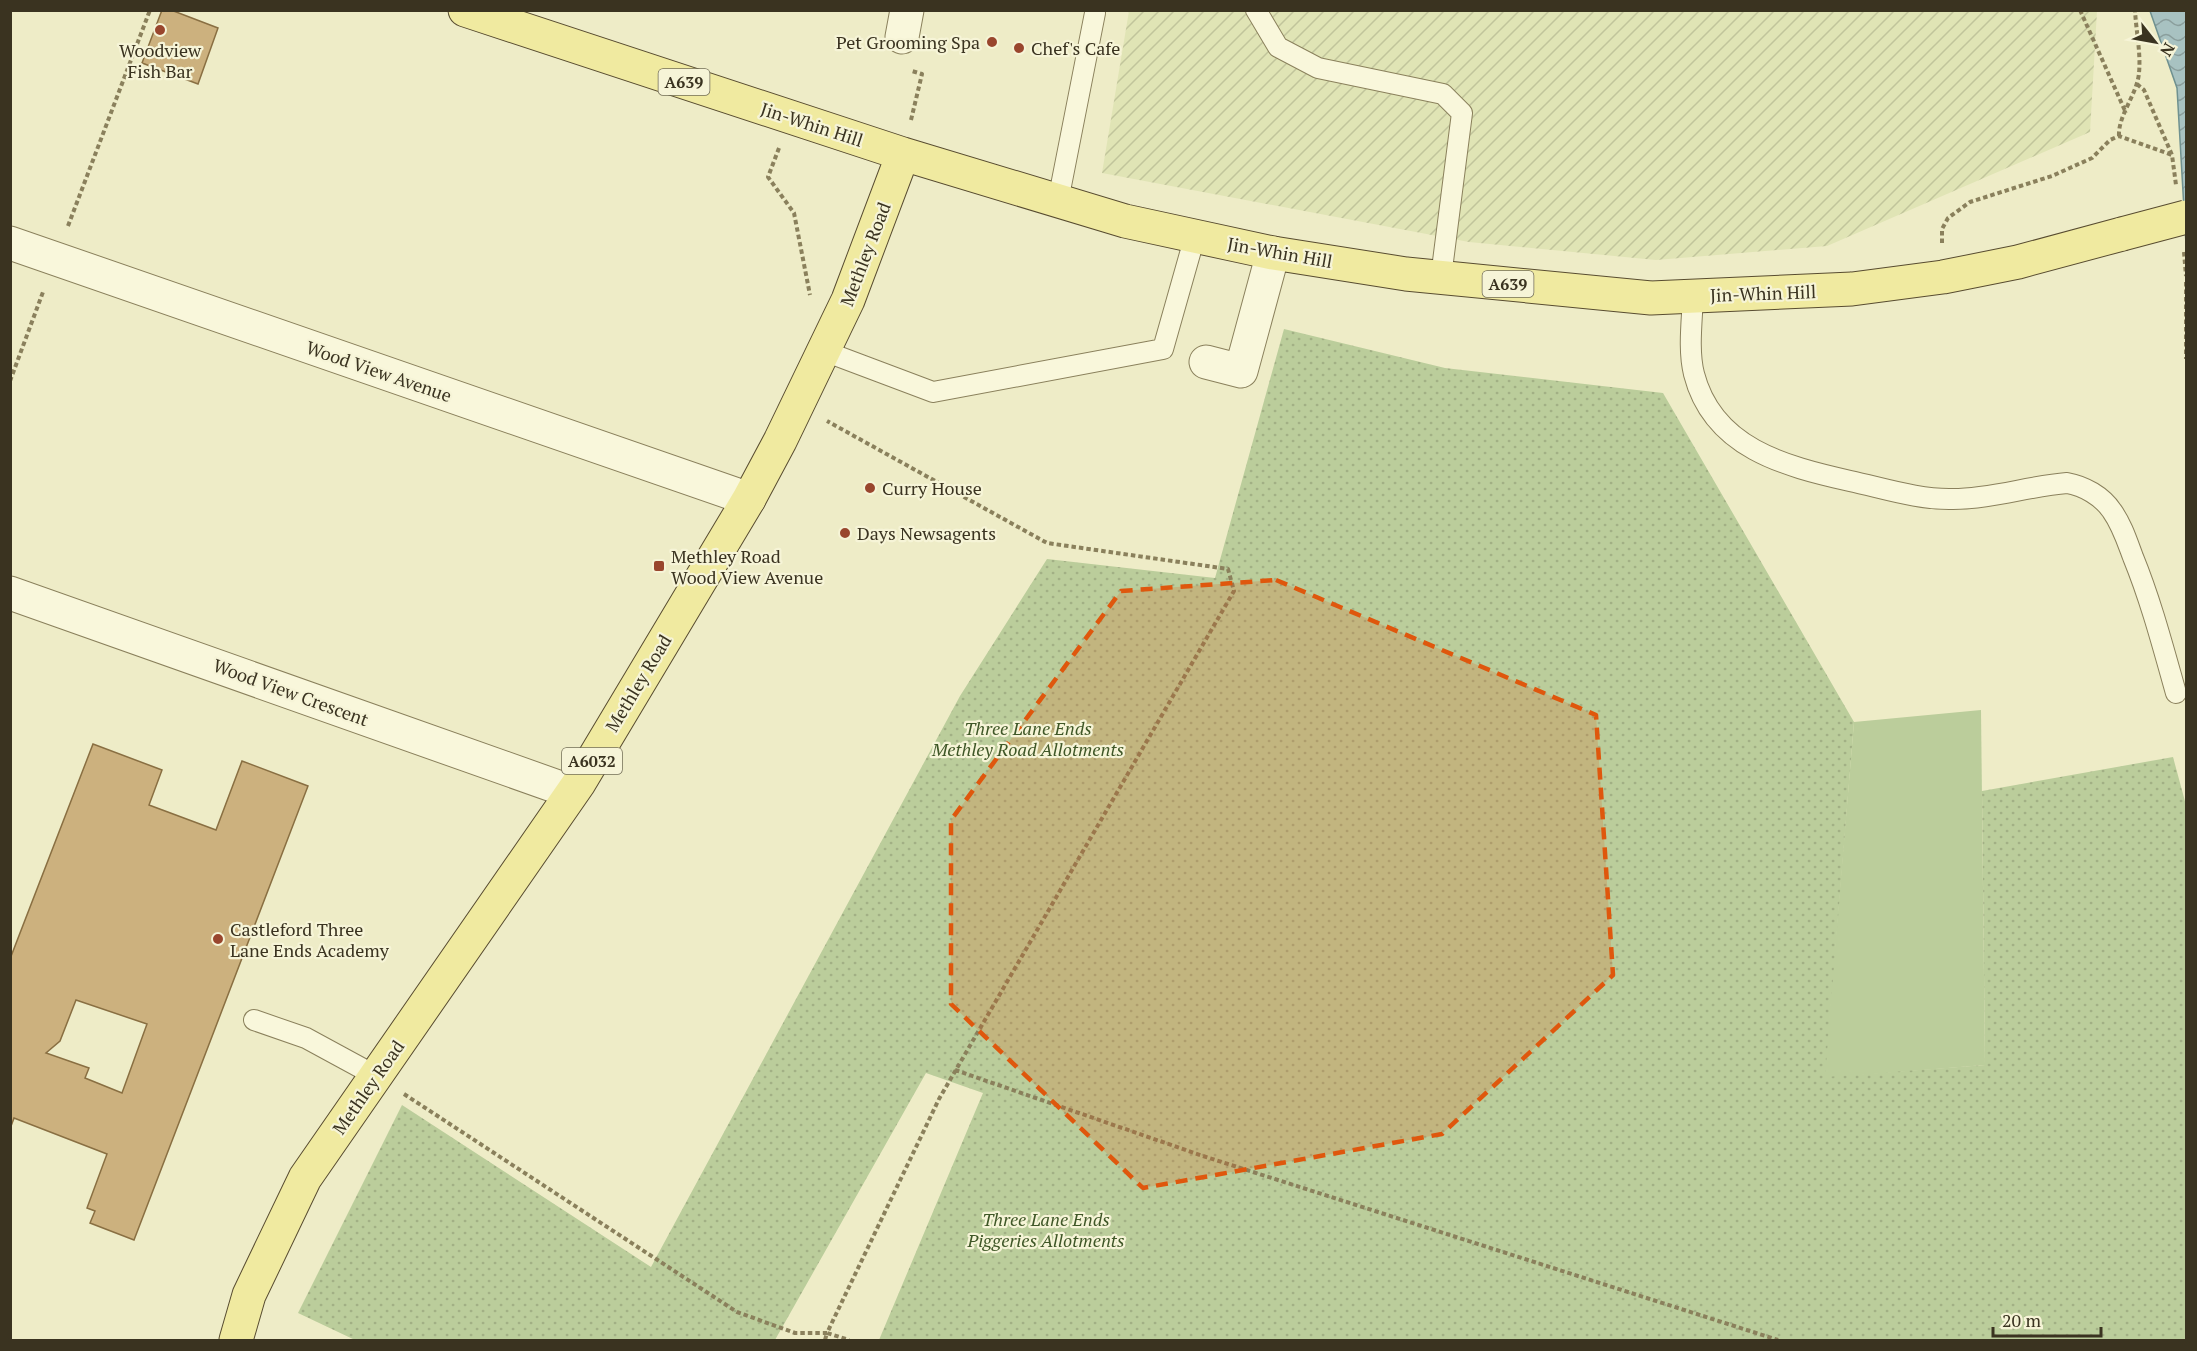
<svg xmlns="http://www.w3.org/2000/svg" width="2197" height="1351" viewBox="0 0 2197 1351" font-family="'PT Serif',serif">
	<defs>
		<pattern id="farmland-furrows" width="10" height="10" patternUnits="userSpaceOnUse" patternTransform="scale(1.5)"><rect width="10" height="10" fill="#e0e4b5"/><path d="M-1 1l2-2M0 10L10 0M9 11l2-2" fill="none" stroke="#c1c49b"/></pattern>
		<pattern id="park-dots" width="8" height="8" patternUnits="userSpaceOnUse" patternTransform="scale(1.5)"><rect width="8" height="8" fill="#bbcd9b"/><path d="M2 2h.1M6 6h.1" fill="none" stroke="#a2b085" stroke-width="1.8" stroke-linecap="round"/></pattern>
		<pattern id="water-waves" width="16" height="10" patternUnits="userSpaceOnUse" patternTransform="scale(1.5)"><rect width="16" height="10" fill="#a8c2c1"/><path d="M0 5q4-4 8 0t8 0" fill="none" stroke="#8a9e9c"/></pattern>
	</defs>
	<rect width="100%" height="100%" fill="#eeecc7"/>
	<path fill="url(#farmland-furrows)" d="M1129,11h968l-7,121 -263,114 -171,14 -187,-18 -367,-69z"/>
	<path fill="#bbcd9b" d="M1981,710l4,355 -161,13 30,-356z"/>
	<path fill="url(#park-dots)" d="M1284,329l161,39 218,25 191,329 -29,355 160,-12 -3,-274 191,-34 13,48v535h-1307l104,-247 -57,-20 -151,267h-420l-57,-27 104,-208 249,162 309,-571 87,-137 168,19z"/>
	<path fill="url(#water-waves)" stroke="#6f9190" stroke-width="1.5" d="M2150,11h36v233l-9,-156z"/>
	<path fill="#ccb17e" stroke="#896f42" stroke-width="1.5" fill-rule="evenodd" d="M162,10h9l47,18 -20,56 -56,-21z
		M93,744l69,26 -13,35 67,25 26,-69 66,25 -174,454 -44,-17 5,-12 -8,-3 20,-54 -93,-36 -4,11v-170zM76,1000l71,24 -25,69 -37,-15 4,-10 -43,-15 14,-12z"/>
	<g fill="none" stroke-linecap="round" stroke-linejoin="round">
		<g stroke="#8a805c" stroke-width="22">
			<path id="lane" d="M1256,10l22,37 40,21 125,26 19,19 -21,164
				M1058,201l37,-188
				M1693,296c-1,25 -5,54 1,78 19,74 90,92 156,107 33,7 69,19 103,18 38,0 76,-13 114,-16 17,3 35,13 45,28 10,14 15,30 21,46 18,44 30,90 43,136
				M824,351l109,41 230,-43 32,-113
				M254,1020l52,18 70,38"/>
		</g>
		<g stroke="#8a805c" stroke-width="35">
			<path id="street" d="M902,37l5,-27
				M10,243l739,256
				M1206,362l35,9 32,-118
				M10,593l562,199"/>
		</g>
		<g stroke="#584c30" stroke-width="35">
			<path id="primary" d="M465,10l438,144 222,67 148,32 133,21 245,24 201,-9 91,-12 75,-15 104,-28
				M236,1340l13,-45 56,-117 274,-395 170,-284 31,-58 68,-141 55,-146"/>
		</g>
		<path stroke="#8a805c" stroke-width="4" stroke-dasharray="4.5 3" stroke-linecap="butt" d="M2080,10l46,103
			M2137,84l7,6 28,65 4,30
			M911,120l11,-46 -10,-3
			M2119,136c-1,-21 18,-41 20,-63 2,-20 -3,-42 -4,-63
			M779,148l-11,29 26,36 16,82
			M68,226l82,-216
			M1942,243v-14l6,-11 22,-16 82,-26 40,-18 18,-18 9,-4 53,19
			M2184,252l2,24
			M2186,282v77
			M10,381l33,-89
			M955,1070l248,86 575,184
			M404,1094l333,218 58,21h32l112,-234 295,-508 -6,-22 -181,-26 -220,-122
			M825,1340l2,-7 22,7"/>
		<use href="#lane" stroke="#f9f7db" stroke-width="20"/>
		<use href="#street" stroke="#f9f7db" stroke-width="33"/>
		<use href="#primary" stroke="#f0eaa0" stroke-width="33"/>
		<g stroke="#584c30" stroke-width="35" stroke-linecap="butt">
			<path id="primary-bridge" d="M2122,234l64,-17"/>
		</g>
		<use href="#primary-bridge" stroke="#f0eaa0" stroke-width="33"/>
	</g>
	<path fill="#df570d" fill-opacity="0.2" stroke="#df570d" stroke-width="4.5" stroke-dasharray="12 8" stroke-linejoin="round" d="M1276,580l320,135 17,260 -171,159 -299,54 -192,-184v-184l170,-229z"/>
	<g fill="#99462d" stroke="#f6f4d7" stroke-width="2">
		<circle cx="160" cy="30" r="6"/>
		<circle cx="992" cy="42" r="6"/>
		<circle cx="1019" cy="48" r="6"/>
		<circle cx="870" cy="488" r="6"/>
		<circle cx="845" cy="533" r="6"/>
		<rect x="653" y="560" width="12" height="12" rx="3"/>
		<circle cx="218" cy="939" r="6"/>
	</g>
	<g text-anchor="middle" dominant-baseline="central" stroke-width="4.5" stroke-linejoin="round" paint-order="stroke">
		<g fill="#f6f4d7" stroke="#726d57" stroke-width="1.5">
			<rect x="658.5" y="69" width="51" height="26" rx="4.5"/>
			<rect x="1482.5" y="271" width="51" height="26" rx="4.5"/>
			<rect x="562" y="748" width="60" height="26" rx="4.5"/>
		</g>
		<g font-size="16" font-weight="bold" fill="#3a3320">
			<text x="684" y="82">A639</text>
			<text x="1508" y="284">A639</text>
			<text x="592" y="761">A6032</text>
		</g>
		<g font-size="18" fill="#3a3320" stroke="#f6f4d7" text-anchor="start">
			<text x="980" y="42" text-anchor="end">Pet Grooming Spa</text>
			<text x="1031" y="48">Chef's Cafe</text>
			<text x="160" y="50" text-anchor="middle">Woodview<tspan x="160" dy="21">Fish Bar</tspan></text>
			<text x="882" y="488">Curry House</text>
			<text x="857" y="533">Days Newsagents</text>
			<text x="671" y="556">Methley Road<tspan x="671" dy="21">Wood View Avenue</tspan></text>
			<text x="230" y="929">Castleford Three<tspan x="230" dy="21">Lane Ends Academy</tspan></text>
		</g>
		<g font-size="18" fill="#3a3320" stroke="#f6f4d7">
			<text transform="translate(812 124) rotate(18)">Jin-Whin Hill</text>
			<text transform="translate(1280 252) rotate(10)">Jin-Whin Hill</text>
			<text transform="translate(865 254) rotate(-69)">Methley Road</text>
			<text transform="translate(1763 293) rotate(-2)">Jin-Whin Hill</text>
			<text transform="translate(379 371) rotate(19)">Wood View Avenue</text>
			<text transform="translate(638 683) rotate(-59)">Methley Road</text>
			<text transform="translate(291 692) rotate(20)">Wood View Crescent</text>
			<text transform="translate(368 1087) rotate(-55)">Methley Road</text>
		</g>
		<g font-size="18" font-style="italic" fill="#3f5727" stroke="#f6f4d7">
			<text x="1028" y="728">Three Lane Ends<tspan x="1028" dy="21">Methley Road Allotments</tspan></text>
			<text x="1046" y="1219">Three Lane Ends<tspan x="1046" dy="21">Piggeries Allotments</tspan></text>
		</g>
	</g>
	<rect width="2197" height="1351" fill="none" stroke="#3a3320" stroke-width="24"/>
	<g transform="translate(2155 42) rotate(121)" stroke="#f6f4d7" stroke-width="4.5" paint-order="stroke">
	<path d="M0-4.5L10 22L0 15L-10 22Z" fill="#3a3320"/>
	<text y="-9" font-size="16" font-weight="bold" text-anchor="middle" fill="#3a3320">N</text>
	</g>
	<path d="M1993 1327v9h108v-9" fill="none" stroke="#3a3320" stroke-width="3"/>
	<text x="2002" y="1327" font-size="18" fill="#3a3320" stroke="#f6f4d7" stroke-width="4.5" paint-order="stroke">20 m</text>
</svg>
